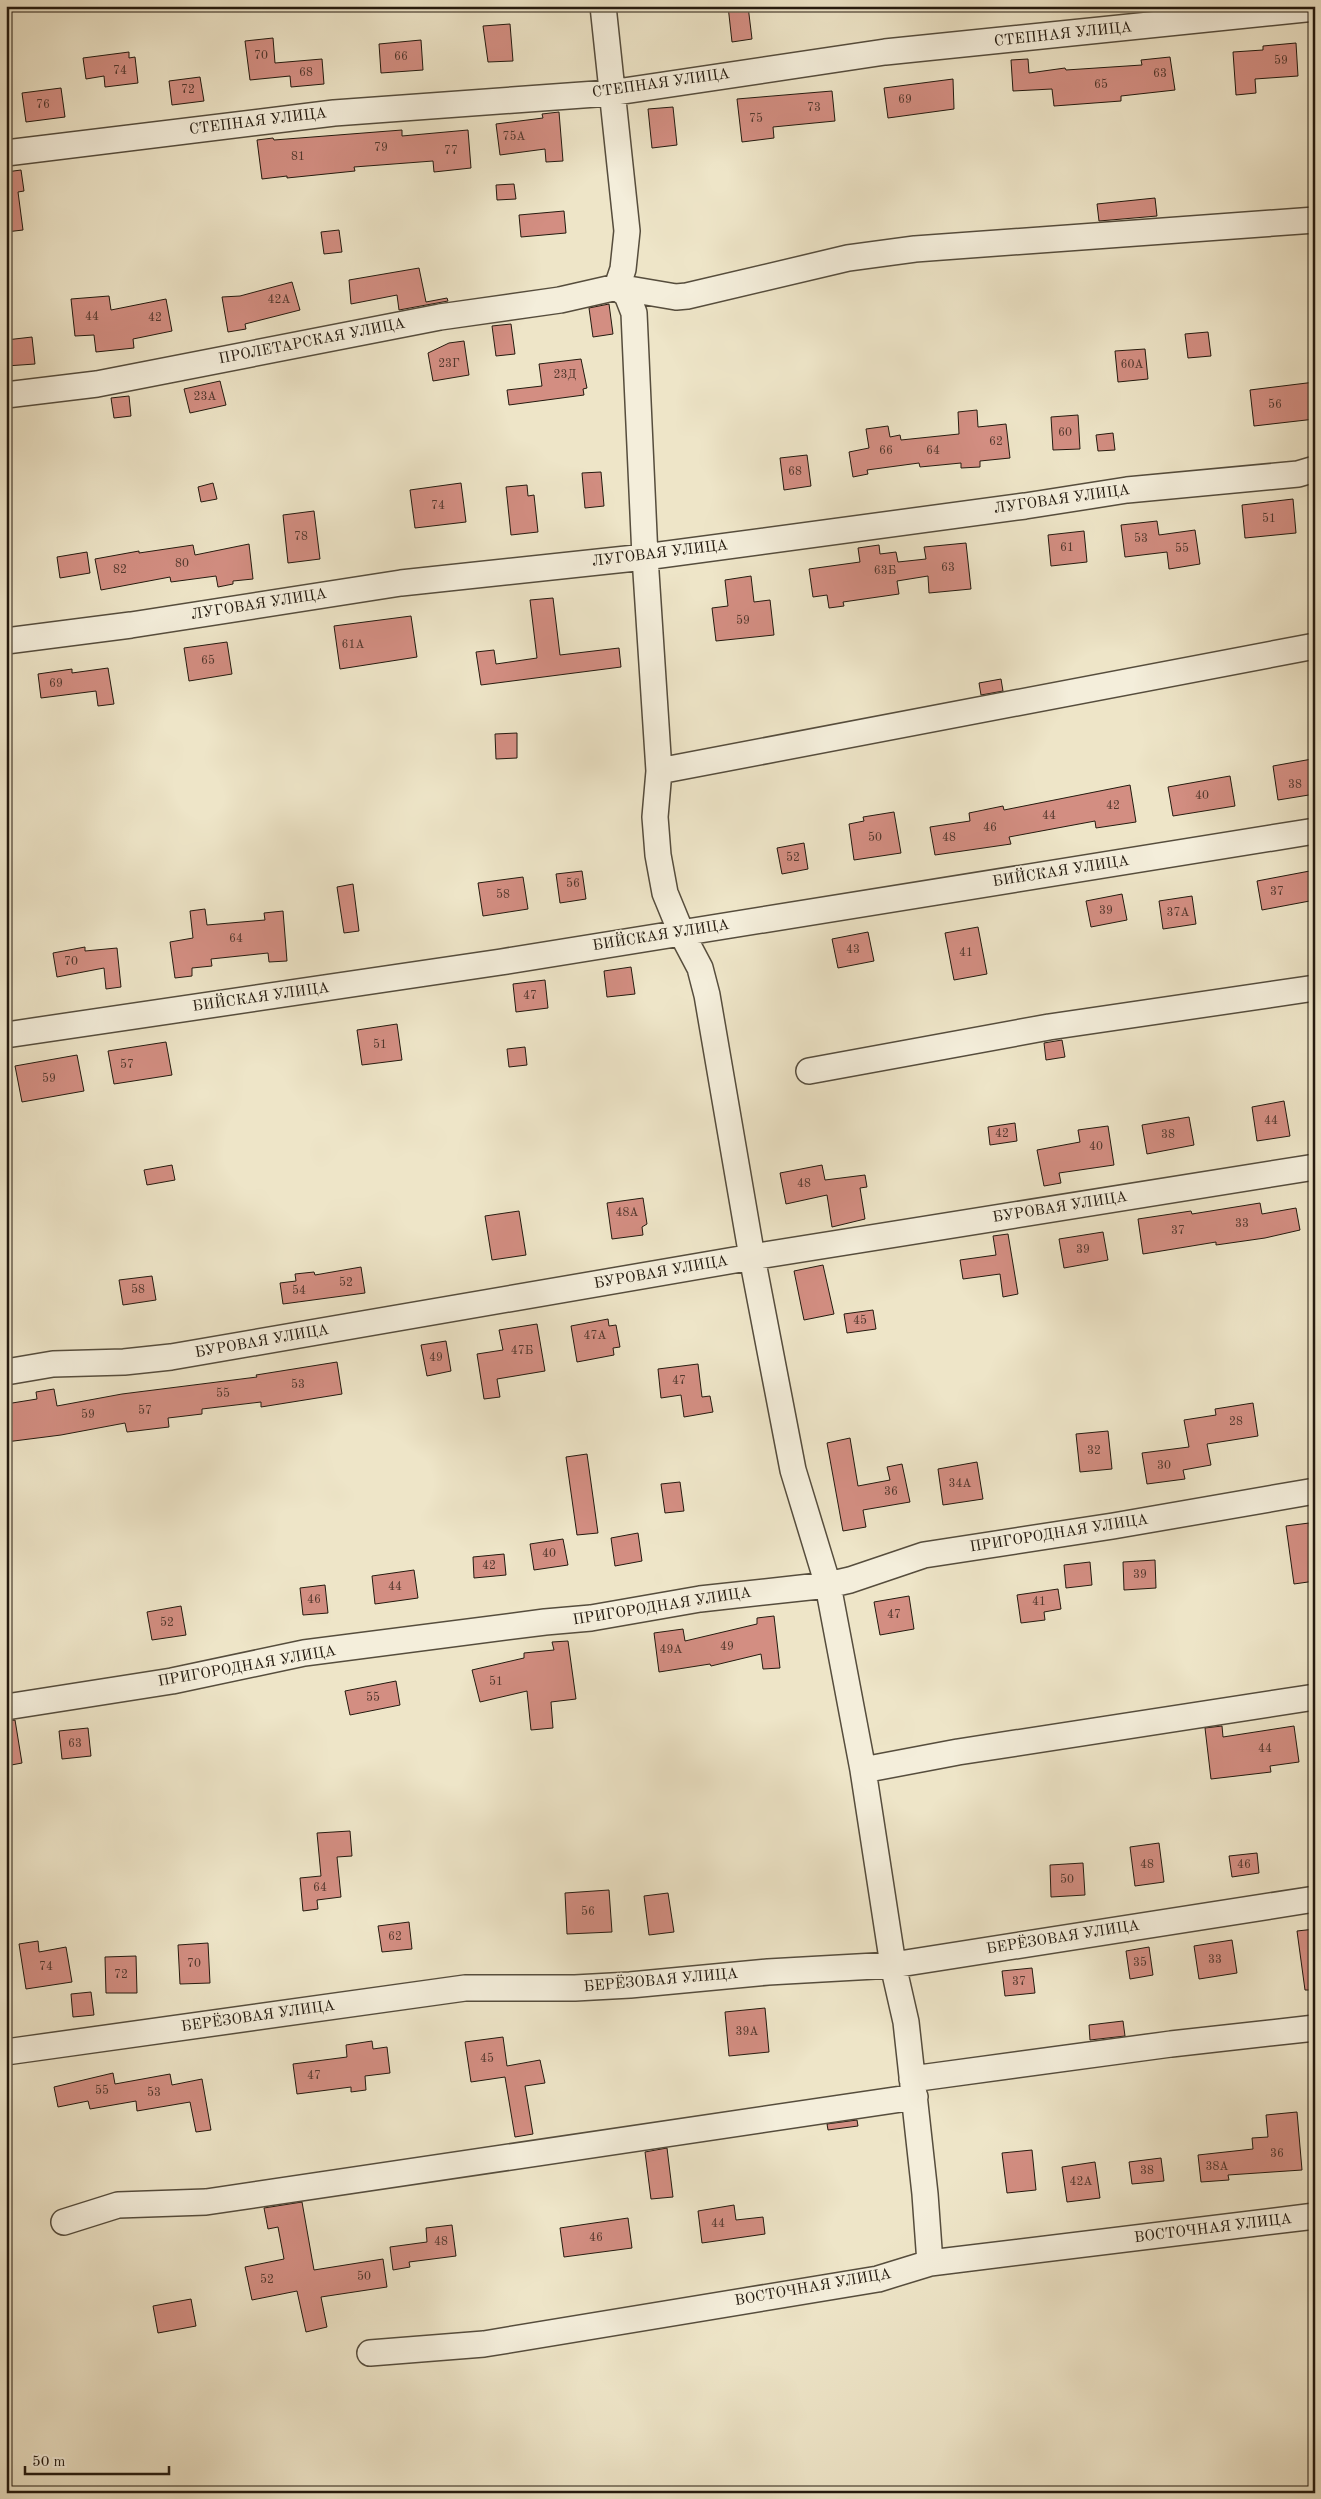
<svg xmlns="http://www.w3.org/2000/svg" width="1321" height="2499" viewBox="0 0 1321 2499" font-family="'Old Standard TT',serif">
	<rect width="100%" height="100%" fill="#eee5c8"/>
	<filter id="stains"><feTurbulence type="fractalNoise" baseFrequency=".004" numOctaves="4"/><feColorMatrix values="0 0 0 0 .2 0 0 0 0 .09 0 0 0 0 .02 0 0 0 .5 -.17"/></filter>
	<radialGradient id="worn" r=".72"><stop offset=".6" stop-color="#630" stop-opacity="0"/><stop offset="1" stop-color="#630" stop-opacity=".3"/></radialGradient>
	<path fill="#d38e82" stroke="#241a0f" d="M728,6h20l4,33 -20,3z
		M510,24l3,37 -25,1 -5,-36z
		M273,38l2,25 47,-4 2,25 -33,3 -1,-11 -40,4 -5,-39z
		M421,40l2,30 -42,3 -2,-29z
		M1296,43l2,33 -43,3 1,14 -20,2 -3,-43 30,-2v-4z
		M129,52v6l6,-1 3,26 -33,4 -1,-11 -18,3 -3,-21z
		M1170,57l5,33 -54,6v5l-67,5 -2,-17 -39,2 -2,-31 17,-1 1,14 36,-5 1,2 76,-5 -1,-5z
		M200,77l4,24 -32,4 -3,-24z
		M953,79l1,30 -66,9 -4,-30z
		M61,88l4,29 -39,5 -4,-29z
		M832,91l3,30 -62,6 1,11 -32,4 -5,-43z
		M673,107l4,38 -25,3 -4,-39z
		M559,112l4,49 -17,1 -1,-13 -45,6 -4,-31 47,-6 -1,-4z
		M402,130v6l66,-6 3,38 -37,4 -1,-11 -79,6 1,4 -68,7v-2l-25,3 -5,-39 16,-2 1,2z
		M21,170l3,21 -6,1 5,38 -17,2v-60z
		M514,184l2,15 -19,1 -1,-15z
		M1155,198l2,18 -58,5 -2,-17z
		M564,211l2,22 -45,4 -2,-22z
		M339,230l3,22 -18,2 -3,-22z
		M419,268l7,34 21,-4 1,3 -49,9 -2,-15 -46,9 -2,-24z
		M292,282l8,28 -55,14 1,5 -18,3 -6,-35 18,-1z
		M109,296l2,14 55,-11 6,32 -39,8 1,9 -38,4 -2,-17 -19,1 -4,-37z
		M609,304l4,30 -20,3 -4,-29z
		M511,324l4,30 -19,2 -4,-30z
		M1208,332l3,24 -23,2 -3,-24z
		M32,337l3,27 -29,2v-26z
		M464,341l5,34 -36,6 -5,-28 21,-10z
		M1145,349l3,30 -30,3 -3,-31z
		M581,359l6,29 -4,1 1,6 -75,10 -2,-15 35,-4 -3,-22z
		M220,381l6,24 -36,8 -6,-24z
		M1315,382v37l-61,7 -4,-36z
		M129,396l2,20 -17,2 -3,-20z
		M977,410l1,17 28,-3 4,34 -30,3v6l-19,1v-5l-41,4 -1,-4 -52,7 1,4 -15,3 -4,-25 20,-4 -3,-19 22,-3 2,11 10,-2 1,5 58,-6 -1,-22z
		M1078,415l2,34 -27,1 -2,-33z
		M1113,433l2,17 -17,1 -2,-16z
		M807,455l4,31 -27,4 -4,-32z
		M601,472l3,34 -19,2 -3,-35z
		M213,483l4,16 -16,3 -3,-15z
		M461,483l5,39 -51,6 -5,-38z
		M527,485l1,11 6,-1 4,37 -27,3 -5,-48z
		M1293,499l3,34 -51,5 -3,-33z
		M314,511l6,48 -32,4 -5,-48z
		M1157,521l2,14 36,-5 5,34 -31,5 -2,-17 -42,5 -4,-32z
		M1084,531l3,31 -36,4 -3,-31z
		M966,543l5,46 -42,4 -1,-17 -31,5 2,13 -56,8 1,4 -15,2 -2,-13 -14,2 -4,-28 51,-7 -2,-14 21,-3 1,9 16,-2 2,10 28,-3 -2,-12z
		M249,544l4,35 -20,2v3l-15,3 -2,-11 -45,6 -1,-5 -69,13 -6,-31 44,-8v2l54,-8 2,10z
		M87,552l3,21 -30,5 -3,-21z
		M751,576l3,26 16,-2 4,35 -58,6 -4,-33 16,-2 -3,-26z
		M553,598l7,57 59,-7 2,19 -140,18 -5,-33 18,-2 2,14 41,-6 -7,-58z
		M411,616l6,41 -77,12 -6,-43z
		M227,642l5,32 -43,7 -5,-33z
		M108,668l6,36 -16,2 -2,-15 -55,7 -3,-24 34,-5v4z
		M1001,679l2,12 -22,4 -2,-12z
		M517,733v25l-21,1 -1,-25z
		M1312,759l3,35 -37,6 -5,-34z
		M1230,776l5,30 -62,10 -5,-29z
		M1130,785l6,37 -40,6 -1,-7 -86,16 2,7 -76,11 -5,-28 40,-6 -1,-8 34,-7 1,4z
		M894,812l7,41 -47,7 -5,-36 15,-3 -1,-4z
		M804,843l4,26 -26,5 -5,-26z
		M1315,870v30l-53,10 -5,-29z
		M582,871l4,28 -26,4 -4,-29z
		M523,877l5,32 -45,7 -5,-33z
		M353,884l6,47 -15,2 -7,-46z
		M1122,894l5,26 -36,7 -5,-26z
		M1192,896l4,28 -33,5 -4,-28z
		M205,909l2,16 58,-5 -1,-7 19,-2 4,50 -18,1 -1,-9 -57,6 1,7 -20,2v8l-17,2 -5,-36 23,-4 -3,-27z
		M978,927l9,47 -33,6 -9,-47z
		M868,932l6,29 -36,7 -6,-29z
		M85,947v4l32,-3 4,39 -15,2 -2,-21 -47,9 -4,-24z
		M631,967l4,27 -28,3 -3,-26z
		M545,980l3,28 -32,4 -3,-28z
		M397,1024l5,36 -40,5 -5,-35z
		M1062,1040l3,17 -19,3 -2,-17z
		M166,1042l6,33 -58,9 -6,-33z
		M525,1047l2,18 -18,2 -2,-18z
		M77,1055l7,36 -62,11 -7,-36z
		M1284,1101l6,35 -33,5 -5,-34z
		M1189,1117l5,28 -47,9 -5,-29z
		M1015,1123l2,18 -27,4 -2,-18z
		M1108,1126l6,39 -55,8 2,10 -17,3 -7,-36 43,-8 -2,-12z
		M172,1165l3,15 -28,5 -3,-15z
		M822,1165l3,15 40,-5 2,12 -7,1 5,31 -33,8 -5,-32 -41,9 -6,-31z
		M643,1198l4,26 -5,3 1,8 -31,4 -5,-36z
		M1260,1203l2,11 34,-6 4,22 -35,8 -49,7v-3l-73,12 -5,-35 53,-8 1,3z
		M519,1211l7,44 -34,5 -7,-44z
		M1103,1232l5,28 -44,8 -5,-29z
		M1008,1234l10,60 -15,3 -3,-23 -37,5 -3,-19 36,-5 -3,-19z
		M823,1265l11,49 -30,6 -10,-49z
		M361,1267l4,26 -82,11 -3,-21 16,-2 -1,-7 19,-2 1,3z
		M152,1276l4,24 -33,5 -4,-25z
		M873,1310l3,19 -29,4 -3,-19z
		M608,1319l1,7 7,-1 4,22 -7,1 1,7 -37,7 -6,-36z
		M537,1324l8,47 -48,8 3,18 -16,2 -7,-45 26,-4 -4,-20z
		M446,1341l5,30 -24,5 -6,-31z
		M337,1362l5,32 -81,13v-5l-59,7v5l-34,4 1,9 -42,5 -2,-9 -64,12 -55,7v-38l31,-5 -1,-7 18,-3 3,17 65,-12 135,-17 -1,-2z
		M698,1364l4,33 8,-1 3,16 -29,5 -3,-22 -20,3 -3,-29z
		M1253,1403l5,33 -51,8 4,21 -28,5 2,9 -38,5 -5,-31 47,-6 -5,-27 32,-5 -1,-6z
		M1108,1431l4,38 -32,3 -4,-38z
		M850,1438l8,48 32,-6 -3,-13 15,-3 8,38 -47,8 3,17 -23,4 -16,-88z
		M587,1454l11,79 -21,2 -11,-78z
		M977,1462l6,37 -40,6 -5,-36z
		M680,1482l4,29 -19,2 -4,-29z
		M1309,1523l6,58 -21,3 -8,-58z
		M638,1533l4,28 -27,5 -4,-28z
		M563,1539l5,26 -34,5 -4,-26z
		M504,1554l2,21 -32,3 -1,-21z
		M1155,1560l1,28 -32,2 -1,-28z
		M1090,1562l2,23 -26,3 -2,-23z
		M414,1570l4,28 -43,6 -3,-28z
		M325,1585l3,28 -25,2 -3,-27z
		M1058,1589l3,20 -17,3 1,8 -24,3 -4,-28z
		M909,1596l5,33 -34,6 -6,-33z
		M181,1606l5,29 -34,5 -5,-28z
		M774,1616l6,52 -17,1 -2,-15 -50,12 -1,-2 -51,8 -5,-39 29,-4 2,12 72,-17v-6z
		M568,1641l8,58 -25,3 2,26 -22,2 -4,-39 -47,11 -8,-32 52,-12v-5l30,-3 -2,-8z
		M396,1681l4,24 -50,10 -5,-24z
		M15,1720l7,43 -16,3v-45z
		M1222,1726l1,11 71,-11 5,36 -29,4 1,6 -60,7 -6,-51z
		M88,1728l3,28 -29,3 -3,-28z
		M350,1831l2,25 -15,1 4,40 -24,3 1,9 -15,2 -3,-33 21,-2 -4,-43z
		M1159,1843l5,39 -29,4 -5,-39z
		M1257,1853l2,20 -27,4 -3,-21z
		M1083,1863l2,32 -34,2 -1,-32z
		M609,1890l3,42 -45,2 -2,-41z
		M668,1893l6,39 -25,3 -5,-39z
		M409,1922l3,27 -30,3 -4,-26z
		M1315,1929v61h-10l-8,-59z
		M1232,1940l5,33 -38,6 -5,-33z
		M38,1941l1,11 27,-5 6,35 -46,7 -7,-45z
		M208,1943l2,40 -30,1 -2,-39z
		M1149,1947l4,28 -23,4 -4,-28z
		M136,1956l1,37h-31l-1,-36z
		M1032,1968l3,25 -30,3 -3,-25z
		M91,1992l3,23 -21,2 -2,-23z
		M765,2008l4,44 -40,4 -4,-44z
		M1123,2021l2,15 -35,4 -1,-15z
		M503,2037l4,29 33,-6 5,23 -20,3 8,48 -18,3 -10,-60 -34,5 -6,-40z
		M372,2041l1,8 14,-2 3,26 -25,3 1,14 -15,2v-5l-54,7 -4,-30 54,-7 -1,-12z
		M113,2073l2,11 55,-10 2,11 30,-6 9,51 -15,2 -6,-30 -53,9 -1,-10 -46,8 -2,-8 -30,6 -4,-20z
		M1297,2112l5,58 -74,5 1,5 -28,2 -3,-27 55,-6 -1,-11 16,-1 -2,-22z
		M857,2120l1,6 -30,4 -1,-6z
		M667,2148l6,49 -22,2 -6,-47z
		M1032,2150l4,40 -29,3 -5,-40z
		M1161,2158l3,23 -32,3 -3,-22z
		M1095,2162l5,36 -33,4 -5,-35z
		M302,2202l12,68 69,-11 4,28 -66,10 6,30 -21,5 -9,-41 -45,9 -7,-33 39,-8 -6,-32 -10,2 -4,-21z
		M734,2205l2,15 27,-3 2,17 -63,9 -4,-32z
		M628,2218l4,30 -68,9 -4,-29z
		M452,2225l4,31 -47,6 1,5 -17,3 -3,-23 37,-5 -1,-14z
		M191,2299l5,27 -38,7 -5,-27z"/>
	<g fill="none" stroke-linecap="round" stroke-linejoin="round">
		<g stroke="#564d3d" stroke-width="28">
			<path id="minor" d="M603,6l24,225 -4,38 -6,18 10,8 7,18 11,244 14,214 -4,46 3,38 7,38 16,39 19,36 7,27 45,262 41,213 35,115 35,185 30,195 13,57 19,172 5,69
				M6,153l328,-40 276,-20 275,-41 430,-44
				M6,395l91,-11 343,-67 120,-17 57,-13 59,10 11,-1 161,-38 67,-9 400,-29
				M6,641l125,-16 270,-42 244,-26 380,-51 102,-16 171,-16 17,-5
				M659,771l656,-125
				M6,1035l495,-73 814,-131
				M809,1071l240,-44 266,-39
				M6,1372l47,-8 71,-2 47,-5 581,-100 563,-90
				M6,1707l166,-26 132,-28 241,-31 46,-4 109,-19 128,-14 22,-5 74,-25 189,-29 202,-35
				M863,1770l95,-18 357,-55
				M6,2052l459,-64h110l55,-3 138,-13 125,-7 422,-66
				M912,2079l259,-35 144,-16
				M64,2222l54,-17 88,-3 709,-105
				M370,2353l114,-9 394,-65 52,-16 385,-47"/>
		</g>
		<use href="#minor" stroke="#f4eedb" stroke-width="25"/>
	</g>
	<g text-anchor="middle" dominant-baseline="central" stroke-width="4" stroke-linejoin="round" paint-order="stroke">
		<g font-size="12" fill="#50372c">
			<text x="261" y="56">70</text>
			<text x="401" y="57">66</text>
			<text x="1281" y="61">59</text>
			<text x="120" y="71">74</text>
			<text x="306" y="73">68</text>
			<text x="1160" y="74">63</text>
			<text x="1101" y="85">65</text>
			<text x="188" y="90">72</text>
			<text x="905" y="100">69</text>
			<text x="43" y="105">76</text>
			<text x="814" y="108">73</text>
			<text x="756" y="119">75</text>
			<text x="514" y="137">75А</text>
			<text x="381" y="148">79</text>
			<text x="451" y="151">77</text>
			<text x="298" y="157">81</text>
			<text x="279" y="300">42А</text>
			<text x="92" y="317">44</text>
			<text x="155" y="318">42</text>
			<text x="449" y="364">23Г</text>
			<text x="1132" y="365">60А</text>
			<text x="565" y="375">23Д</text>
			<text x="205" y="397">23А</text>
			<text x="1275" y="405">56</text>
			<text x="1065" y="433">60</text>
			<text x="996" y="442">62</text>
			<text x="886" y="451">66</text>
			<text x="933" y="451">64</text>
			<text x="795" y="472">68</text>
			<text x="438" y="506">74</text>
			<text x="1269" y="519">51</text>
			<text x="301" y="537">78</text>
			<text x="1141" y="539">53</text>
			<text x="1067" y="548">61</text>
			<text x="1182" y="549">55</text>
			<text x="182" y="564">80</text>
			<text x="948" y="568">63</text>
			<text x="120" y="570">82</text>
			<text x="885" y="571">63Б</text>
			<text x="743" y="621">59</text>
			<text x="353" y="645">61А</text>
			<text x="208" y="661">65</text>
			<text x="56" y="684">69</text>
			<text x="1295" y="785">38</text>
			<text x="1202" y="796">40</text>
			<text x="1113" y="806">42</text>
			<text x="1049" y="816">44</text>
			<text x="990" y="828">46</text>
			<text x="875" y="838">50</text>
			<text x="949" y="838">48</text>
			<text x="793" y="858">52</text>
			<text x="573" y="884">56</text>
			<text x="1277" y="892">37</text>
			<text x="503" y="895">58</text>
			<text x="1106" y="911">39</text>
			<text x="1178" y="913">37А</text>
			<text x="236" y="939">64</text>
			<text x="853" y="950">43</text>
			<text x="966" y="953">41</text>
			<text x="71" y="962">70</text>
			<text x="530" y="996">47</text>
			<text x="380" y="1045">51</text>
			<text x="127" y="1065">57</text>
			<text x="49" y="1079">59</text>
			<text x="1271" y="1121">44</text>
			<text x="1002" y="1134">42</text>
			<text x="1168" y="1135">38</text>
			<text x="1096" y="1147">40</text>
			<text x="804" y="1184">48</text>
			<text x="627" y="1213">48А</text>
			<text x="1242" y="1224">33</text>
			<text x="1178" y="1231">37</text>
			<text x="1083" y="1250">39</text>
			<text x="346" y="1283">52</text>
			<text x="138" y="1290">58</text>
			<text x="299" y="1291">54</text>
			<text x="860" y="1321">45</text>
			<text x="595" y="1336">47А</text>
			<text x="522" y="1351">47Б</text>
			<text x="436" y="1358">49</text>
			<text x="679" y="1381">47</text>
			<text x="298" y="1385">53</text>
			<text x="223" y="1394">55</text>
			<text x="145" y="1411">57</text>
			<text x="88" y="1415">59</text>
			<text x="1236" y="1422">28</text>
			<text x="1094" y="1451">32</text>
			<text x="1164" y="1466">30</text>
			<text x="960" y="1484">34А</text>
			<text x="891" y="1492">36</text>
			<text x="549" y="1554">40</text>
			<text x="489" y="1566">42</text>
			<text x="1140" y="1575">39</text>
			<text x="395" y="1587">44</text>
			<text x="314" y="1600">46</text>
			<text x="1039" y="1602">41</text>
			<text x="894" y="1615">47</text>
			<text x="167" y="1623">52</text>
			<text x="727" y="1647">49</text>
			<text x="671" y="1650">49А</text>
			<text x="496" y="1682">51</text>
			<text x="373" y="1698">55</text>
			<text x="75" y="1744">63</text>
			<text x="1265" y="1749">44</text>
			<text x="1147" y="1865">48</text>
			<text x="1244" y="1865">46</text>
			<text x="1067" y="1880">50</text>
			<text x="320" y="1888">64</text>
			<text x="588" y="1912">56</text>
			<text x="395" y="1937">62</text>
			<text x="1215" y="1960">33</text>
			<text x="1140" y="1963">35</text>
			<text x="194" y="1964">70</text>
			<text x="46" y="1967">74</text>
			<text x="121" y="1975">72</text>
			<text x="1019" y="1982">37</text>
			<text x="747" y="2032">39А</text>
			<text x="487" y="2059">45</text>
			<text x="314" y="2076">47</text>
			<text x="102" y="2091">55</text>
			<text x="154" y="2093">53</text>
			<text x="1277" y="2154">36</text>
			<text x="1217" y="2167">38А</text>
			<text x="1147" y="2171">38</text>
			<text x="1081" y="2182">42А</text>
			<text x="718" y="2224">44</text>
			<text x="596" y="2238">46</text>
			<text x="441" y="2242">48</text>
			<text x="364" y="2277">50</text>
			<text x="267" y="2280">52</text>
		</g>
		<g font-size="15" fill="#241a0f" stroke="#f4eedb">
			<text transform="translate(1063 35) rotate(-6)">СТЕПНАЯ УЛИЦА</text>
			<text transform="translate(661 84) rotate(-8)">СТЕПНАЯ УЛИЦА</text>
			<text transform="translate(258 122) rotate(-7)">СТЕПНАЯ УЛИЦА</text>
			<text transform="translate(312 342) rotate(-11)">ПРОЛЕТАРСКАЯ УЛИЦА</text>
			<text transform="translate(1062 500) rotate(-8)">ЛУГОВАЯ УЛИЦА</text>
			<text transform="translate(660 554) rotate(-7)">ЛУГОВАЯ УЛИЦА</text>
			<text transform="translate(259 605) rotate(-9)">ЛУГОВАЯ УЛИЦА</text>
			<text transform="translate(1061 872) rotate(-9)">БИЙСКАЯ УЛИЦА</text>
			<text transform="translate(661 936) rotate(-9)">БИЙСКАЯ УЛИЦА</text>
			<text transform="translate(261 998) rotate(-8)">БИЙСКАЯ УЛИЦА</text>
			<text transform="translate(1060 1208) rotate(-9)">БУРОВАЯ УЛИЦА</text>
			<text transform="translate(661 1273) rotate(-10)">БУРОВАЯ УЛИЦА</text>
			<text transform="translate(262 1342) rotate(-10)">БУРОВАЯ УЛИЦА</text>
			<text transform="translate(1059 1534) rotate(-9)">ПРИГОРОДНАЯ УЛИЦА</text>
			<text transform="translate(662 1607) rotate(-9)">ПРИГОРОДНАЯ УЛИЦА</text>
			<text transform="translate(247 1667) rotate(-10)">ПРИГОРОДНАЯ УЛИЦА</text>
			<text transform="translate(1063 1938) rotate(-9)">БЕРЁЗОВАЯ УЛИЦА</text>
			<text transform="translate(661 1981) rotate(-5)">БЕРЁЗОВАЯ УЛИЦА</text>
			<text transform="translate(258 2017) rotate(-8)">БЕРЁЗОВАЯ УЛИЦА</text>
			<text transform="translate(1213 2229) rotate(-7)">ВОСТОЧНАЯ УЛИЦА</text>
			<text transform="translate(813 2288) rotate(-10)">ВОСТОЧНАЯ УЛИЦА</text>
		</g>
	</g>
	<rect width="1321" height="2499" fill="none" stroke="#eee5c8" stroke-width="25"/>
	<rect x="8" y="8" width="1306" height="2484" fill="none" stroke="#241a0f" stroke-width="2.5"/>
	<rect x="12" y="12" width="1296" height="2474" fill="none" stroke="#241a0f"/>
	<path d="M25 2466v8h144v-8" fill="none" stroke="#241a0f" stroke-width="2.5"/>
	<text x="32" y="2466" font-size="15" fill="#241a0f" stroke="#f4eedb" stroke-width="4" paint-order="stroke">50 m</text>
	<rect width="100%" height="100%" filter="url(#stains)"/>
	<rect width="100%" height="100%" fill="url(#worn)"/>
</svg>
